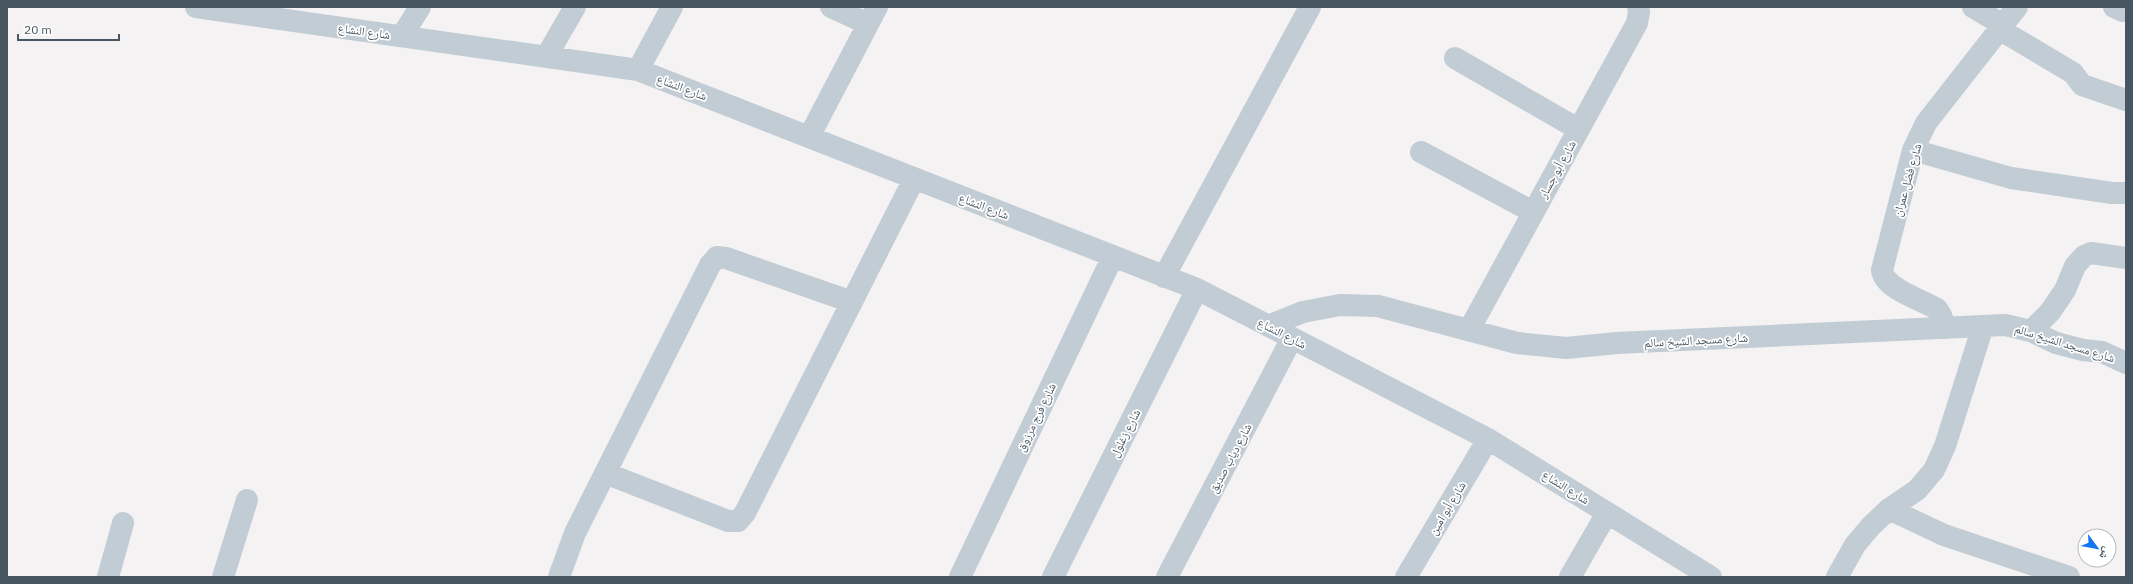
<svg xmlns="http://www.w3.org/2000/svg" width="2133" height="584" viewBox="0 0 2133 584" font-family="'IBM Plex Sans','Noto Naskh Arabic',sans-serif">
	<rect width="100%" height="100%" fill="#f4f2f2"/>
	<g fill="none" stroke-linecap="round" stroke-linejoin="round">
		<path stroke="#c2ccd4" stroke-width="22" d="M196,7l442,63 559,219 291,150 223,138
			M831,7l37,17
			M1973,7l30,18
			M2114,7l9,4
			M1999,29l74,44 9,12 44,15
			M402,36l18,-29
			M546,57l29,-50
			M1455,58l123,71
			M638,70l34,-63
			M809,137l68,-130
			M1913,150l98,28 101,15h14
			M1421,152l112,60
			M1164,277l146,-270
			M1268,326l35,-14 37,-7 38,1 139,37 49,5 51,-5 388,-18 26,6 25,12 27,7 19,2 24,11
			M1945,328l-4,-13 -4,-6c-15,-9 -53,-20 -55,-39l31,-120 13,-27 91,-116
			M1469,330l168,-307 2,-11 -1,-5
			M2031,331l19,-19 15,-22 10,-24 9,-10 7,-3 35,5
			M605,473l123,48h10l7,-8 169,-334
			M1889,509l55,26 125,42
			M108,577l15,-54
			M223,577l24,-77
			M559,577l16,-44 135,-268 7,-8 9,1 126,44
			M960,577l153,-321
			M1053,577l144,-288
			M1167,577l125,-239
			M1406,577l82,-138
			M1570,577l37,-64
			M1837,577l18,-32 16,-19 18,-17 28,-19 17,-20 11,-24 38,-120"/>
	</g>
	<g text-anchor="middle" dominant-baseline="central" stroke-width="3.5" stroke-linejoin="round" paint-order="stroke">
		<g font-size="12" fill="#485661" stroke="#fff">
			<text transform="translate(364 31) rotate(8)">شارع النشاع</text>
			<text transform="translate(682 87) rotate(21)">شارع النشاع</text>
			<text transform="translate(1557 169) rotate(-61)">شارع أبو جسار</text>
			<text transform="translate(1907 180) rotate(-74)">شارع فضل عمران</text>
			<text transform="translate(984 206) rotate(21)">شارع النشاع</text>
			<text transform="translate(1282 333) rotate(27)">شارع النشاع</text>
			<text transform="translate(1696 340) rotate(-3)">شارع مسجد الشيخ سالم</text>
			<text transform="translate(2065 343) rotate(17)">شارع مسجد الشيخ سالم</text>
			<text transform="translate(1036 417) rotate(-64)">شارع فرج مرزوق</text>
			<text transform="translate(1125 433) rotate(-63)">شارع زغلول</text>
			<text transform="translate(1230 458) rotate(-62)">شارع دياب صديق</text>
			<text transform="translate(1566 487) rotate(32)">شارع النشاع</text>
			<text transform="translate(1447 508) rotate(-59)">شارع أبو امين</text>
		</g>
	</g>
	<rect width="2133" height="584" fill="none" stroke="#485661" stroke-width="16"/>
	<g transform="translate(2097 548) rotate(122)"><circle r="19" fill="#ffffff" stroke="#b6bbc0"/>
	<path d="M0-3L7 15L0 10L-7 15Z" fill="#1077f0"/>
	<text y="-6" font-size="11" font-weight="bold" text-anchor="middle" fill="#485661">ش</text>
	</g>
	<path d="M18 34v6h101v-6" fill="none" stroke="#485661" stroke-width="2"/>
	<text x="24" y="34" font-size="12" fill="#485661" stroke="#ffffff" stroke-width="3" paint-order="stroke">20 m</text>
</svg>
